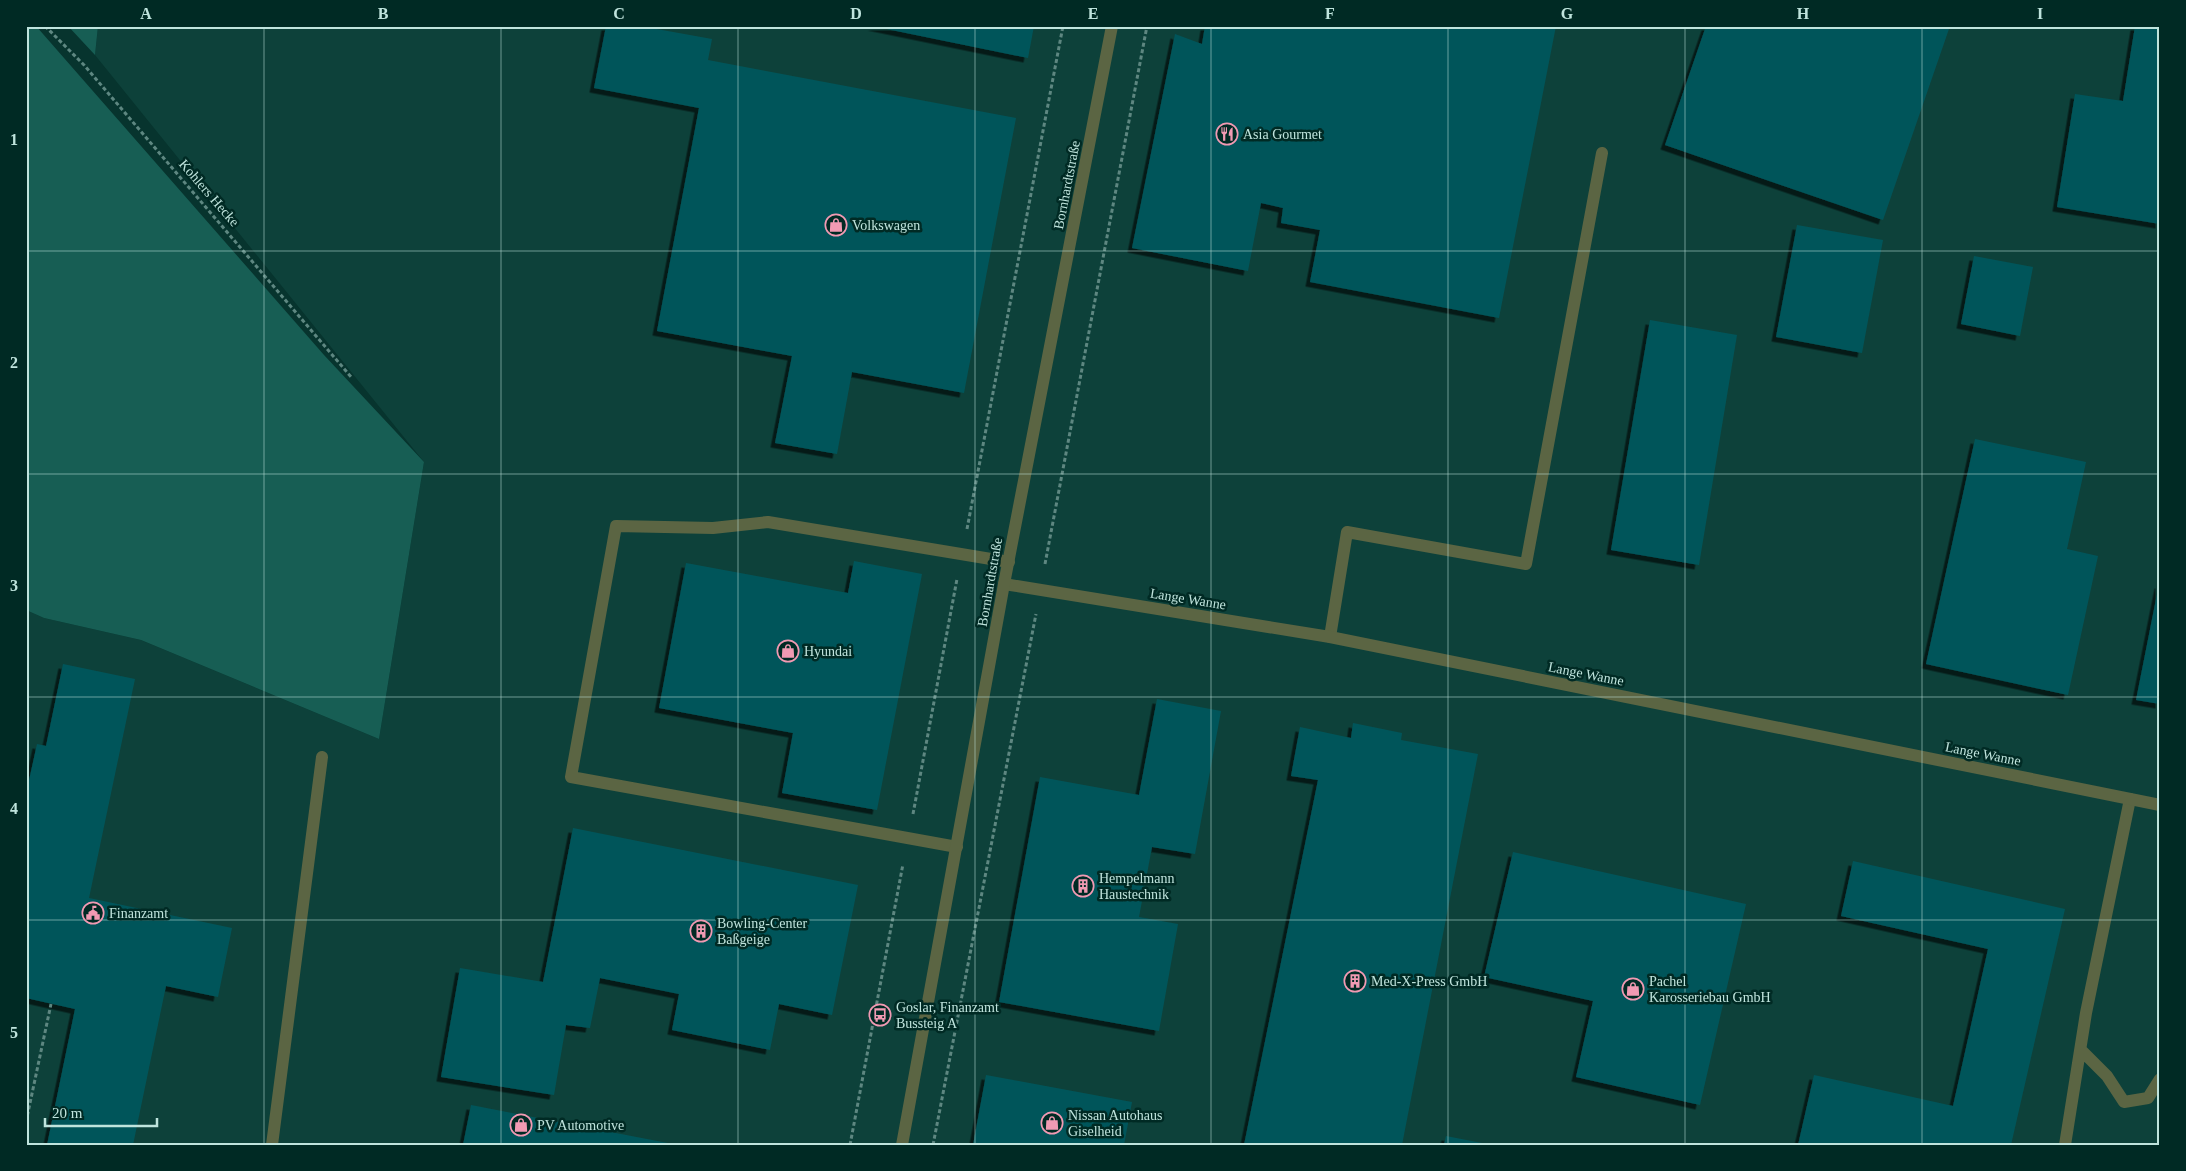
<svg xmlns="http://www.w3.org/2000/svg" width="2186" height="1171" viewBox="0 0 2186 1171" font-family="Georgia,serif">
	<defs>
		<filter id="shadow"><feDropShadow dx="-4.5" dy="4.5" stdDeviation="0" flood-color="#0009"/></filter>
	</defs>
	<rect width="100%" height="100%" fill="#07342e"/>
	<path fill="#0d413a" d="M98,26h2062v1119h-2134v-535l18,8 97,22 238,99 45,-277 -329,-407z"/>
	<path fill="#175e54" d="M26,26h10l288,329 100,107 -45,277 -238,-99 -97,-22 -18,-8z
		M68,26h30l-3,29z"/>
	<path fill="#02555a" filter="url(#shadow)" d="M606,26h34l72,13 -4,21 308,58 -52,275 -112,-21 -15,82 -62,-11 17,-87 -135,-25 42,-223 -105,-20z
		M872,26h162l-6,32z
		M1205,26h351l-57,292 -189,-36 10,-52 -39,-7 2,-15 -22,-5 -13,68 -116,-23 43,-214 27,10z
		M1706,26h244l-67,194 -218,-75z
		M2135,26h25v198l-103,-17 18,-113 48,7z
		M1797,225l86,15 -21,113 -86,-16z
		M1974,256l59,11 -13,69 -59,-12z
		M1650,320l87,15 -38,230 -88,-15z
		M1975,439l111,23 -19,87 31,7 -30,139 -142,-31z
		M854,561l68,13 -45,236 -95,-17 11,-60 -134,-25 27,-145 162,30z
		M2159,584h1v120l-24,-4z
		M63,664l72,15 -46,219 143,30 -14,69 -52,-11 -33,159h-86l28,-136 -49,-11v-204l11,-50 9,2z
		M1157,699l64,12 -26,143 -43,-7 -13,70 39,7 -19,107 -160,-29 41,-225 99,18z
		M1353,723l49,10 -1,7 77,14 -76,391h-158l74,-365 -27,-4 9,-49 51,11z
		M573,828l285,57 -26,130 -53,-11 -9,46 -98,-20 7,-36 -79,-16 -10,50 -24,-3 -12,70 -113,-18 19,-109 83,14z
		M1513,852l233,52 -46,201 -124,-28 17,-76 -109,-24z
		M1853,861l212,48 -54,236h-213l16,-70 139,31 35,-157 -147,-33z
		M986,1075l146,27 -8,43h-151z
		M471,1105l202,39v1h-210z
		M1446,1136l41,8v1h-43z"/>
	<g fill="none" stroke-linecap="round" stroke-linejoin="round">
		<path stroke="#5e8781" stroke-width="3" stroke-dasharray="4 2.5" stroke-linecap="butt" d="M45,26l39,39 268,313
			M967,529l96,-503
			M1045,564l102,-538
			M913,814l44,-235
			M26,1122l25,-118
			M850,1145l53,-281
			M933,1145l103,-531"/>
		<path stroke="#5b6543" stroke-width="12" d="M1330,637l17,-105 179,32 76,-411
			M957,847l-386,-70 45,-251 97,2 55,-6 241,40
			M2081,1050l26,26 17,26 24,-4 12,-19
			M272,1145l50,-388
			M2065,1145l21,-132 44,-214"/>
		<path stroke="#5b6543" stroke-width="12" d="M1004,584l326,53 830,168"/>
		<path stroke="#5b6543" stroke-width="12" d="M902,1145l102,-561 108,-558"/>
	</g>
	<path fill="none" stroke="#bfe4dd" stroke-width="1" stroke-opacity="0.55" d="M264,26v1119M501,26v1119M738,26v1119M975,26v1119M1211,26v1119M1448,26v1119M1685,26v1119M1922,26v1119M26,251h2134M26,474h2134M26,697h2134M26,920h2134"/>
	<defs>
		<g id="restaurant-ring" transform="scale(1.125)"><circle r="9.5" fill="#002a24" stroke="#f19ab3" stroke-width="1.5"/><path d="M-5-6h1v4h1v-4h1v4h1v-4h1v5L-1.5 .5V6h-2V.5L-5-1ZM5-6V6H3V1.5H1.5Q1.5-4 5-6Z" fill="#f19ab3"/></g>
		<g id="shop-ring" transform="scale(1.125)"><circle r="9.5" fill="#002a24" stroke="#f19ab3" stroke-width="1.5"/><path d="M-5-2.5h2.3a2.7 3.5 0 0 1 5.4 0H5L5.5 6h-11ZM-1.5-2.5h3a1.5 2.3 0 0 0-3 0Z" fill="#f19ab3"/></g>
		<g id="building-ring" transform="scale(1.125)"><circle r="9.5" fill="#002a24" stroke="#f19ab3" stroke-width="1.5"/><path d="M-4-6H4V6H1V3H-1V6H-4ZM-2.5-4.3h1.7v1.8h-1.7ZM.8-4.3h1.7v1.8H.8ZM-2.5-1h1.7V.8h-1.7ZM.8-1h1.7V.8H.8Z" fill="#f19ab3"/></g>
		<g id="civic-ring" transform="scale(1.125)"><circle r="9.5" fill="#002a24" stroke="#f19ab3" stroke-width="1.5"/><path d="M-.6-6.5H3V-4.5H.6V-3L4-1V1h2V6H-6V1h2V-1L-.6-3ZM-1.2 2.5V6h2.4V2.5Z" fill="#f19ab3"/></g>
		<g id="bus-ring" transform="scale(1.125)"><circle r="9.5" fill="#002a24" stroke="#f19ab3" stroke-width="1.5"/><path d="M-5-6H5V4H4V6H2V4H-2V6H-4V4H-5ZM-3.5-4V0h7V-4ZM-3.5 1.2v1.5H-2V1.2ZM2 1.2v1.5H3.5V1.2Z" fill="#f19ab3"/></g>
	</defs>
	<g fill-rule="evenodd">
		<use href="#restaurant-ring" x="1227" y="134"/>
		<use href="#shop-ring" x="836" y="225"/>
		<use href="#shop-ring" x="788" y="651"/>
		<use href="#building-ring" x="1083" y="886"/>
		<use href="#civic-ring" x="93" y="913"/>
		<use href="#building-ring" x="701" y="931"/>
		<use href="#building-ring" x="1355" y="981"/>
		<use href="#shop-ring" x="1633" y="989"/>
		<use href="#bus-ring" x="880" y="1015"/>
		<use href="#shop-ring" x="1052" y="1123"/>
		<use href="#shop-ring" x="521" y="1125"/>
	</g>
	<g text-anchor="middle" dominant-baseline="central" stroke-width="5" stroke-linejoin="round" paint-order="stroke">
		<g font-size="14" fill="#bfe4dd" stroke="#002a24" text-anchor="start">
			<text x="1243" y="134">Asia Gourmet</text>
			<text x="852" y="225">Volkswagen</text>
			<text x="804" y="651">Hyundai</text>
			<text x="1099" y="878">Hempelmann<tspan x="1099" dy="16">Haustechnik</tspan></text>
			<text x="109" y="913">Finanzamt</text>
			<text x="717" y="923">Bowling-Center<tspan x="717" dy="16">Baßgeige</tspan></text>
			<text x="1371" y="981">Med-X-Press GmbH</text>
			<text x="1649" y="981">Pachel<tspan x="1649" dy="16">Karosseriebau GmbH</tspan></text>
			<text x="896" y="1007">Goslar, Finanzamt<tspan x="896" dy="16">Bussteig A</tspan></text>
			<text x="1068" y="1115">Nissan Autohaus<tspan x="1068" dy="16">Giselheid</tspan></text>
			<text x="537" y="1125">PV Automotive</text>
		</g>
		<g font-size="14" fill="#bfe4dd" stroke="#002a24">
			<text transform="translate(1067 185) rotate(-79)">Bornhardtstraße</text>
			<text transform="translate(209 193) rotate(49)">Kohlers Hecke</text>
			<text transform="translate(990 582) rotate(-80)">Bornhardtstraße</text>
			<text transform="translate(1188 599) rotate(9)">Lange Wanne</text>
			<text transform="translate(1586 674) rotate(11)">Lange Wanne</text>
			<text transform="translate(1983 754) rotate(11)">Lange Wanne</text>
		</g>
	</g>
	<rect width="2186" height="1171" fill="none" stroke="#002a24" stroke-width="55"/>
	<path d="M45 1118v8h112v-8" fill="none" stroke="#bfe4dd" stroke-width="2.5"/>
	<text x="52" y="1118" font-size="15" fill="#bfe4dd" stroke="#002a24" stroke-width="4" paint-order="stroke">20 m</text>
	<rect x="28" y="28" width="2130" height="1116" fill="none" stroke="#bfe4dd" stroke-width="2"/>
	<g font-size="16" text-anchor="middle" font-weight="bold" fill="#bfe4dd">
		<text x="146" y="19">A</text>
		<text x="383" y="19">B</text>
		<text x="619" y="19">C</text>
		<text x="856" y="19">D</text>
		<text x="1093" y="19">E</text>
		<text x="1330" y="19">F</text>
		<text x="1567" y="19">G</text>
		<text x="1803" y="19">H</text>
		<text x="2040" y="19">I</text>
		<text x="14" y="145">1</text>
		<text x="14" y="368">2</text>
		<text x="14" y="591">3</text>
		<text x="14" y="814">4</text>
		<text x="14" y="1038">5</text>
	</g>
</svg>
